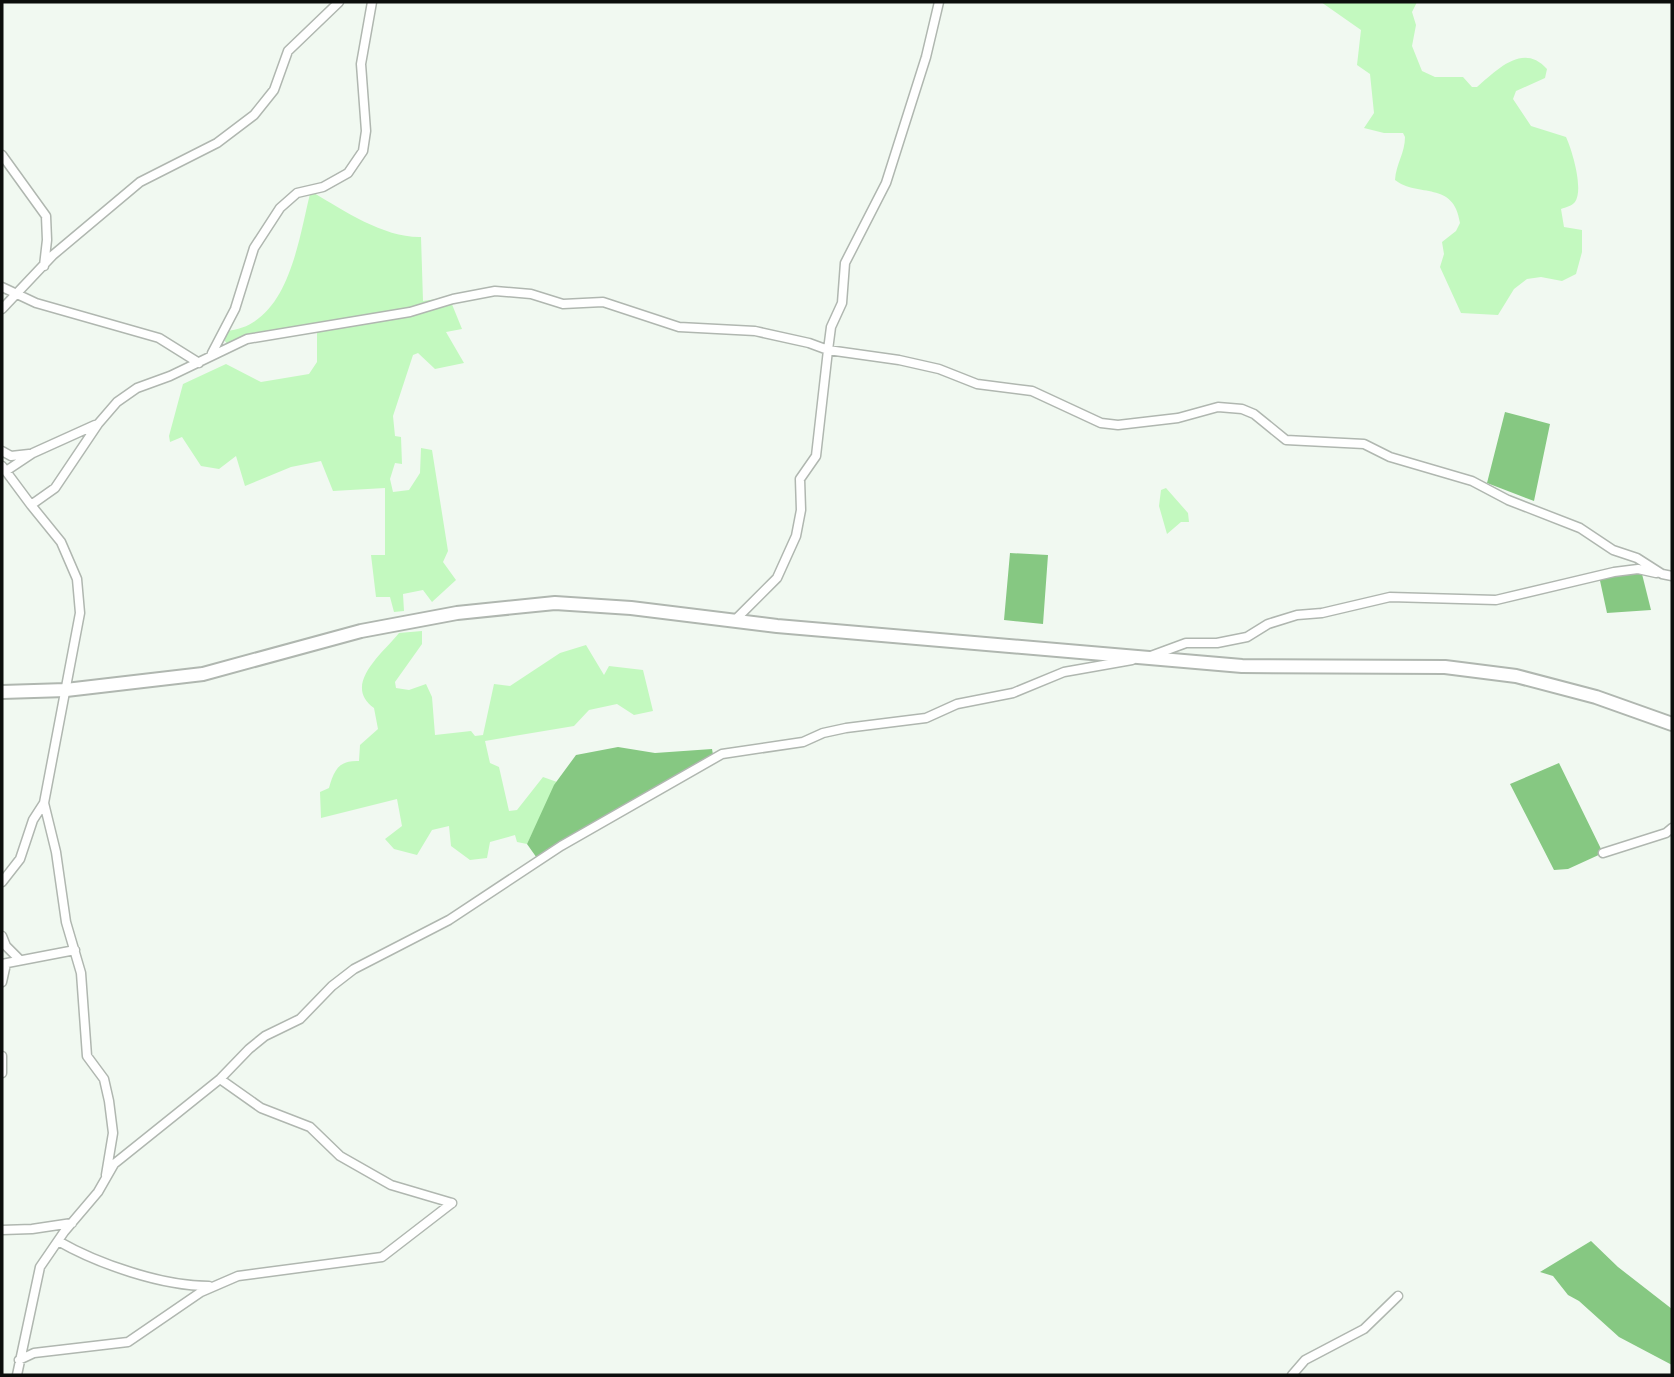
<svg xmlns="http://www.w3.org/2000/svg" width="1674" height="1377" viewBox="0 0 1674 1377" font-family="'DejaVu Sans',sans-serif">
	<rect width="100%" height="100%" fill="#f1f9f1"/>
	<path fill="#c3f9bf" d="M1321,2h96l-5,10 4,13 -4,21 10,25 13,6h28l9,10h5c20,-17 46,-45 70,-18l-2,9 -29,13 -3,8 18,27 35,11c6,13 18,52 9,65 -3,4 -9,5 -14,7l3,18 18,3v22l-6,22 -14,7 -21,-4 -14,2 -13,10 -16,26 -37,-2 -21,-46 4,-13 -2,-12 14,-11 4,-8c-6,-43 -42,-25 -65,-43 1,-16 10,-27 10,-43l-2,-4h-19l-20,-5 10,-15 -4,-39 -13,-9 4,-35z
		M314,193c30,18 71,45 107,44l2,64 26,-4 13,32 -16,3 18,31 -29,6 -17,-16 -5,2 -20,61 2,20 6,1 1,27 -7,-1 -5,16 3,13 16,-2 11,-17 1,-25 11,2 16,101 -5,11 13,18 -24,22 -9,-12 -20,4 1,17 -10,1 -4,-15h-14l-5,-42h14v-67l-52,3 -12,-30 -30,6 -46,19 -9,-30 -17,13 -18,-3 -19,-29 -12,5 -1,-6 14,-52 43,-20 35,18 48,-8 8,-12v-31l-62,10 -24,8 -9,-12 4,-6c62,-5 72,-89 84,-137z
		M1166,488l22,25 1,9h-8l-14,12 -8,-28 2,-16z
		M422,631v13l-27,38 1,6 13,2 17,-6 6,13 3,38 36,-4 4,5 8,-1 11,-51 16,2 50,-33 26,-8 18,30 5,-9 34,4 10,41 -19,4 -17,-11 -28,6 -15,16 -89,15 5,22 9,4 10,44 8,-1 26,-33 14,5 -30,62 -10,-2 -2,-7 -25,7 -3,16 -17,2 -19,-14 -2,-20 -17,4 -15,25 -23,-6 -9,-10 17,-13 -5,-27 -76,19 -1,-26 9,-4c5,-18 10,-28 30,-27l1,-16 18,-16 -4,-21c-32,-23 8,-54 25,-75z"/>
	<path fill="#86c882" d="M1505,412l45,12 -16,77 -47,-18z
		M1010,553l38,2 -5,69 -39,-4z
		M1641,570l10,40 -44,3 -8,-37z
		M618,747l37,6 57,-4 2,11 -175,101 -12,-17 27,-59 22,-30z
		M1559,763l44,90 -35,16 -14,1 -44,-86z
		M1591,1241l27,26 54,42v56l-53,-28 -40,-36 -11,-6 -15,-19 -13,-4z"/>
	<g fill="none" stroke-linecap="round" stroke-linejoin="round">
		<g stroke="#b0b7b0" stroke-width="11">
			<path id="street" d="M2,155l44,61 1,24 -3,26
				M2,287l34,16 123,35 40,25
				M2,309l51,-54 87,-73 77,-39 37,-28 20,-25 14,-39 51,-49
				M212,353l23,-44 19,-61 26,-40 17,-15 26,-6 25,-14 15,-22 3,-20 -5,-67 11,-62
				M2,451l9,5 18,-2
				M2,466l29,39
				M6,471l27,-18 62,-28
				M736,619l41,-41 19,-42 5,-26 -1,-31 16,-23 12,-106 3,-23 11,-24 3,-40 41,-80 40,-126 13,-55
				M1148,657l38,-14h31l30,-6 21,-13 29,-9 25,-2 68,-16 106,3 118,-28 24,-3 18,4
				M1603,853l63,-20 6,-5
				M2,882l18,-23 13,-39 11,-17
				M2,936l4,10 14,14
				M2,964l73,-14
				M2,982l4,-18
				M2,1056v17
				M220,1079l41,29 49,19 30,29 51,29 61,18
				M106,1175l7,-42 -4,-32 -5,-22 -17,-23 -6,-83 -15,-51 -10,-70 -12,-49 36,-190 -3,-34 -16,-37 -30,-37 24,-17 43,-64 19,-22 20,-14 33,-12 77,-37 163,-27 43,-13 42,-8 36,3 32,10 40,-2 76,25 76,4 54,12 19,7 71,10 40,9 38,15 55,7 69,32 17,2 60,-7 40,-11 24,2 12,5 32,26 78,4 26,13 82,24 36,19 72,28 33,22 24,8 25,16 10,2
				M2,1230l30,-1 40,-6
				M58,1241c40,23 104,45 151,45
				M19,1360l15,-7 94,-11 73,-50 37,-16 144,-19 70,-54
				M17,1375l23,-108 24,-35 34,-40 16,-28 106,-85 29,-30 16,-13 35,-17 32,-33 22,-17 95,-49 112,-74 161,-92 81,-12 20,-9 23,-5 80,-10 31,-14 56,-11 51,-21 68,-12
				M1292,1375l13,-15 59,-31 34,-33"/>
		</g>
		<g stroke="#b0b7b0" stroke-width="16">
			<path id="secondary" d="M2,692l64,-2 137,-16 158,-43 96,-18 98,-10 76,5 146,18 465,40 203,1 71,9 80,21 76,27"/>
		</g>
		<use href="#street" stroke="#fff" stroke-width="8"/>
		<use href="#secondary" stroke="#fff" stroke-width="12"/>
	</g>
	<rect width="1674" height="1377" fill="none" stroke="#0c0e0c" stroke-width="7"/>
</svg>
